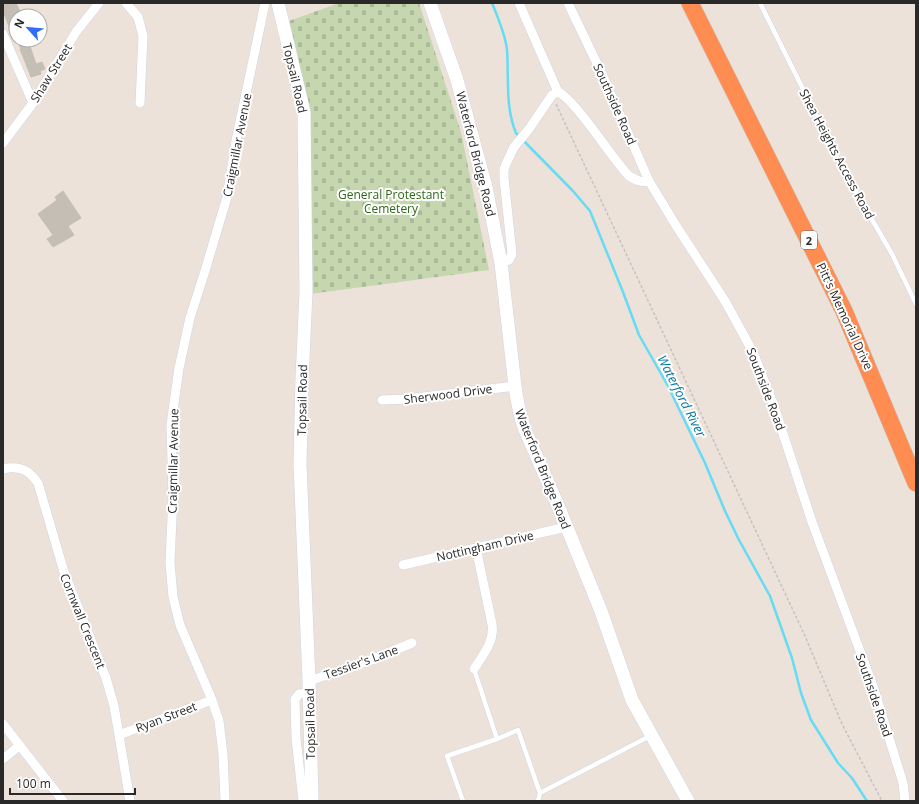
<svg xmlns="http://www.w3.org/2000/svg" width="919" height="804" viewBox="0 0 919 804" font-family="'Open Sans',sans-serif">
	<defs>
		<pattern id="cemetery-stones" width="16" height="16" patternUnits="userSpaceOnUse"><rect width="16" height="16" fill="#c6d7b0"/><path d="M2 7V4a2 2 0 0 1 4 0v3zM10 15v-3a2 2 0 0 1 4 0v3z" fill="#aab997"/></pattern>
	</defs>
	<rect width="100%" height="100%" fill="#ece2d9"/>
	<path fill="url(#cemetery-stones)" d="M339,3h80l42,129 28,138 -179,24 -1,-184 -20,-89z"/>
	<g fill="none" stroke-linecap="round" stroke-linejoin="round">
		<path stroke="#66dbf4" stroke-width="2.5" d="M492,3c5,12 14,34 15,47 2,27 -2,57 9,83l57,58 17,20 33,81 16,43 29,51 37,77 20,48 14,29 31,56 22,62 9,35 10,27 27,43 14,15 15,23"/>
	</g>
	<path fill="#c4beb5" stroke="#c7beb3" d="M3,3h13l5,11 -5,2v27l-10,-24 -3,-9z
		M17,40h11l8,24 6,-2 3,7 -5,2 1,3 -10,3 -11,-28h1z
		M63,191l18,27 -13,8 6,9 -21,12 -6,-8 6,-4 -15,-21 19,-14 -2,-3z"/>
	<g fill="none" stroke-linecap="round" stroke-linejoin="round">
		<g stroke="#cfd4e3" stroke-width="5.5">
			<path id="lane" d="M760,3l85,170 47,81 24,50
				M474,669l23,70 21,-9 22,63 110,-57
				M463,801l-16,-45 50,-17
				M538,801l2,-8"/>
		</g>
		<g stroke="#cfd4e3" stroke-width="10">
			<path id="street" d="M126,3l12,14 5,19 -3,67
				M519,3l39,89
				M568,3l35,73 46,105 26,43 50,77 28,51 21,54 38,116 61,164 30,97 2,18
				M3,34l30,69
				M558,92c16,6 55,68 71,84 7,4 12,7 20,5
				M3,143l30,-40 43,-71 23,-29
				M501,263l8,-3 3,-6 -8,-76v-8l2,-6 8,-17 15,-18 23,-34 6,-3
				M382,400l25,-1 108,-13
				M3,469c16,-4 26,1 35,14l26,89 42,106 8,28 5,29 11,66
				M403,565l163,-38
				M474,669c9,-14 21,-28 18,-45l-16,-76
				M309,681l57,-19 46,-19
				M3,724l60,77
				M119,735l93,-35
				M3,759l16,-13
				M225,801l-2,-47 -4,-33 -7,-21 -32,-75 -7,-28 -3,-34 3,-68 -2,-70 8,-57 11,-50 15,-47 22,-74 9,-56 29,-138
				M303,801l-7,-63 -1,-39 4,-5 10,-1"/>
		</g>
		<g stroke="#cfd4e3" stroke-width="14">
			<path id="secondary" d="M278,3l26,109 2,180 -4,87 -2,85 9,217 3,120
				M430,3l27,77 29,107 15,76 14,123c2,15 5,30 10,44l32,73 44,108 31,89 56,101"/>
		</g>
		<g stroke="#c3c3c3" stroke-width="18">
			<path id="highway" d="M690,3l154,308 72,172"/>
		</g>
		<path stroke="#c3c3c3" stroke-width="1.5" stroke-dasharray="3 2" stroke-linecap="butt" d="M556,104l249,532 37,88 40,77"/>
		<use href="#lane" stroke="#fff" stroke-width="4.5"/>
		<use href="#street" stroke="#fff" stroke-width="9"/>
		<use href="#secondary" stroke="#fff" stroke-width="13"/>
		<use href="#highway" stroke="#ff8d51" stroke-width="17"/>
	</g>
	<g text-anchor="middle" dominant-baseline="central" stroke-width="4" stroke-linejoin="round" paint-order="stroke">
		<rect fill="#fff" stroke="#696969" stroke-width="1" x="801" y="231" width="16" height="18" rx="3"/>
		<g font-size="11" font-weight="bold" fill="#292929">
			<text x="809" y="240">2</text>
		</g>
		<g font-size="12" fill="#292929" stroke="#fff">
			<text transform="translate(51 73) rotate(-58)">Shaw Street</text>
			<text transform="translate(295 78) rotate(77)">Topsail Road</text>
			<text transform="translate(615 104) rotate(66)">Southside Road</text>
			<text transform="translate(237 145) rotate(-79)">Craigmillar Avenue</text>
			<text transform="translate(476 154) rotate(76)">Waterford Bridge Road</text>
			<text transform="translate(837 154) rotate(62)">Shea Heights Access Road</text>
			<text transform="translate(845 316) rotate(65)">Pitt's Memorial Drive</text>
			<text transform="translate(766 389) rotate(69)">Southside Road</text>
			<text transform="translate(448 394) rotate(-7)">Sherwood Drive</text>
			<text transform="translate(302 400) rotate(-89)">Topsail Road</text>
			<text transform="translate(173 461) rotate(-89)">Craigmillar Avenue</text>
			<text transform="translate(543 469) rotate(68)">Waterford Bridge Road</text>
			<text transform="translate(485 546) rotate(-13)">Nottingham Drive</text>
			<text transform="translate(83 621) rotate(68)">Cornwall Crescent</text>
			<text transform="translate(361 662) rotate(-20)">Tessier's Lane</text>
			<text transform="translate(874 695) rotate(71)">Southside Road</text>
			<text transform="translate(166 717) rotate(-21)">Ryan Street</text>
			<text transform="translate(310 724) rotate(-91)">Topsail Road</text>
		</g>
		<g font-size="12" fill="#2e6816" stroke="#fff">
			<text x="391" y="194">General Protestant<tspan x="391" dy="14">Cemetery</tspan></text>
		</g>
		<g font-size="13" font-style="italic" fill="#07789f" stroke="#fff">
			<text transform="translate(682 396) rotate(63)">Waterford River</text>
		</g>
	</g>
	<rect width="919" height="804" fill="none" stroke="#292929" stroke-width="8"/>
	<g transform="translate(28 28) rotate(297)"><circle r="19" fill="#ffffff" stroke="#a9a9a9"/>
	<path d="M0-3L7 15L0 10L-7 15Z" fill="#336bff"/>
	<text y="-6" font-size="11" font-weight="bold" text-anchor="middle" fill="#292929">N</text>
	</g>
	<path d="M10 788v6h125v-6" fill="none" stroke="#292929" stroke-width="2"/>
	<text x="16" y="788" font-size="12" fill="#292929" stroke="#ffffff" stroke-width="3" paint-order="stroke">100 m</text>
</svg>
